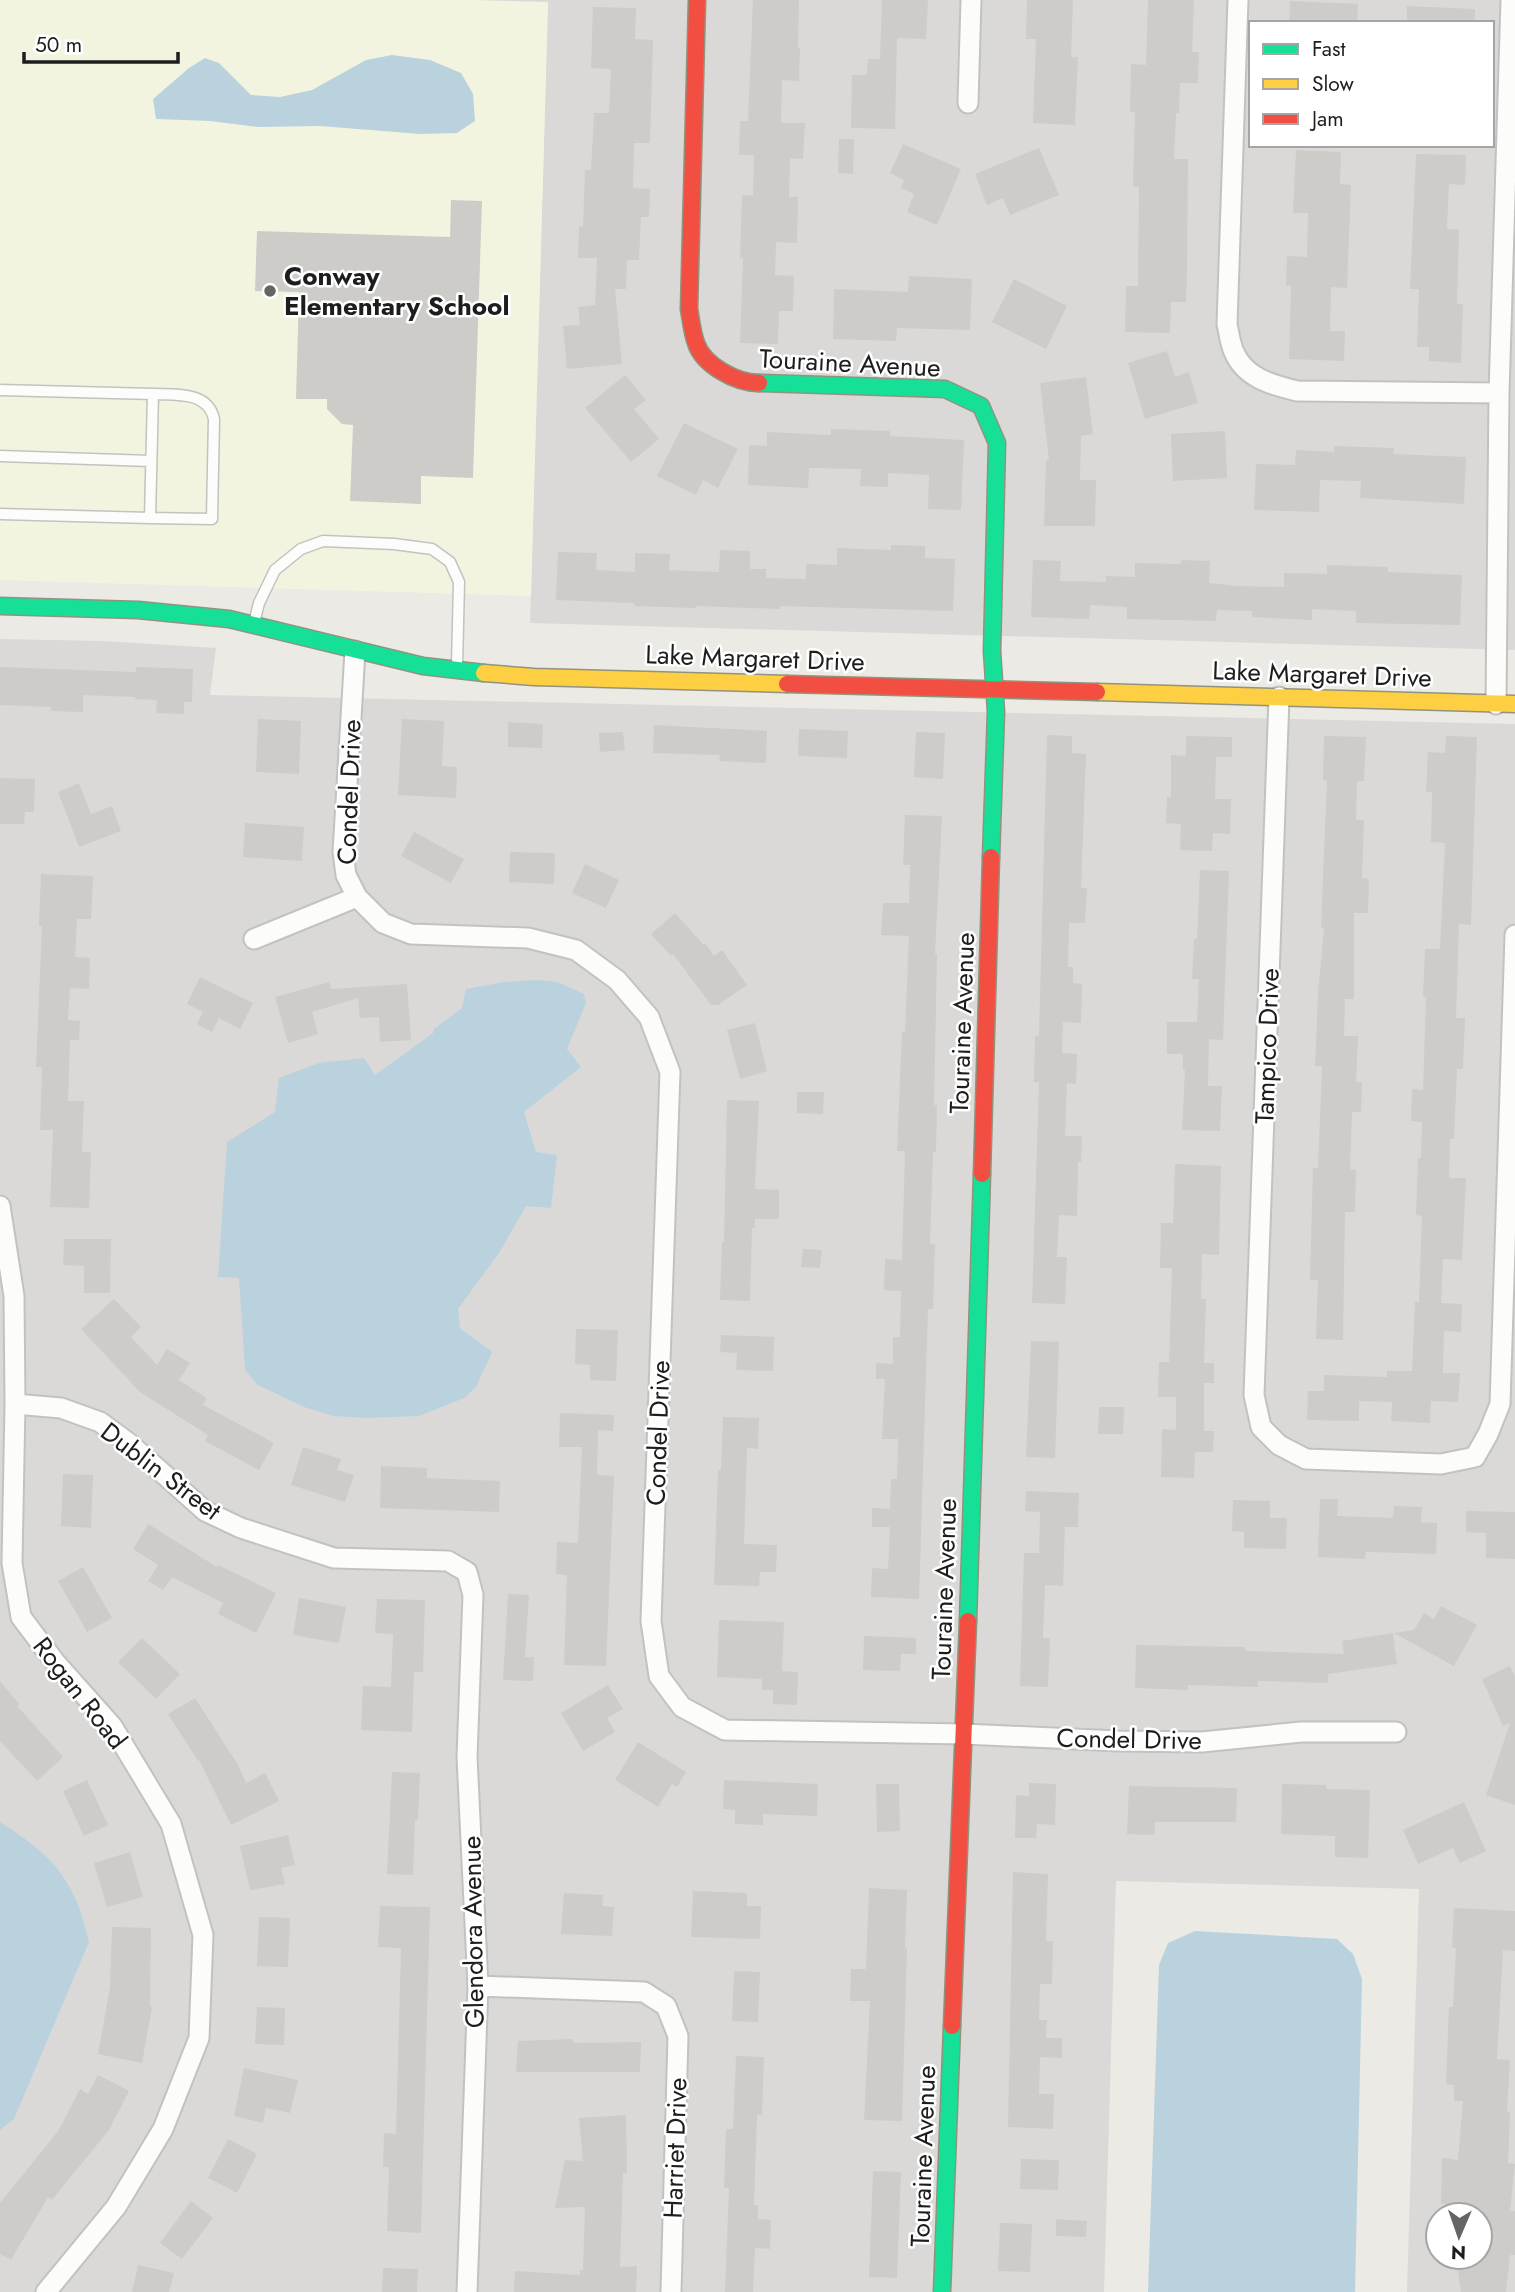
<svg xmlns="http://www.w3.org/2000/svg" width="1515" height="2292" viewBox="0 0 1515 2292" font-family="Jost,sans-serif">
	<rect width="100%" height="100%" fill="#ebeae5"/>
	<path fill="#dad9d7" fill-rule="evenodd" d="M466,0h1049v650l-985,-27 18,-620zM1251,23h241v122h-241z
		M0,639l103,2 113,7 -6,47 1305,29v1568h-108l12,-403 -303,-8 -12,411h-1104zM1438,2215h42v42h-42z"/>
	<path fill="#f3f4e0" d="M0,0h466l82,2 -17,594 -531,-16z"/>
	<path fill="#bad2dd" d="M392,55l38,5 31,13 12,21 2,27 -18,12 -37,1 -100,-8 -61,1 -49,-6 -54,-2 -3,-20 36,-31 16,-10 14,5 32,32 29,2 32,-7 54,-30z
		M537,980l21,2 26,12 2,9 -19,46 14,18 -57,45 12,40 21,3 -6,53 -25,-2 -27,47 -41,56 2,19 32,24 -16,35 -12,11 -45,18 -53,2 -32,-2 -30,-9 -46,-22 -13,-15 -6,-92 -21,-1 9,-135 48,-30 4,-34 40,-15 45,-5 11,17 58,-42 1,-4 28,-21 4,-19 38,-7z
		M0,1822c29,19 55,36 71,68 9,15 13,35 18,52l-75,177 -14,11z
		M1195,1931l142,8 16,15 9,25 -7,313h-207l11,-327 9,-22z"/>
	<path fill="#ceccc8" d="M753,0h46l-1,48h2l-1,33 -17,-1 -1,43h24l-2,36 -13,-1 -1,39h9l-1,46 -21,-1 -1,33 19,1 -1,35h-14l-1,33 -38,-1 3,-85h-3l2,-63 11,1 1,-41h-15l1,-34h8z
		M882,0h46l-2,39 -29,-1 -2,91 -44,-1 1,-53h15l1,-16h12z
		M1027,0h46l-2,57h7l-3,68 -42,-2 3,-84h-10z
		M1148,0h46l-2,52h7l-1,31h-18l-1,30h-3l-2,46h14l-1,113 -1,30h-15l-1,31 -45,-1 1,-46h12l1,-99 -6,-1 2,-74h-5l1,-48 15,1z
		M1290,1l68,3 -1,19h-68z
		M1407,6l68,3v14h-68z
		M593,7l43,1 -1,31 18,1 -3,103h-16l-1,45 17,1 -1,28h-8l-2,43h-12l-1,29h-11l7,75 -55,5 -4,-43 17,-1 -2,-18 17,-2 2,-47h-19l1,-32 4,1 2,-57h6l3,-57h15l2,-44 -20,-1z
		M839,139h15l-1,35 -15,-1z
		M903,144l58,25 -24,56 -30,-13 7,-18 -13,-6 3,-8 -14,-7z
		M1039,148l20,47 -49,20 -7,-17 -16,7 -12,-31z
		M1296,150l45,2 -1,32 11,1 -4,103 -16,-1 -1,44h15l-1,30 -55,-2 2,-73h-5l1,-30 20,1 1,-44h-15z
		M1416,154l50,1 -1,30 -16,-1 -2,45 12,1 -2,74h6l-2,59 -32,-2v-14h-12l2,-58h-9z
		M451,200l31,1 -9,277 -52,-2v28l-71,-3 3,-76 -11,-1 -15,-15v-10h-31l3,-107 -44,-1 2,-60 193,6z
		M909,276l63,3 -2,51 -73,-2 -1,13 -63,-2 1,-50 74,3z
		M1014,279l53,27 -21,43 -54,-27z
		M1167,351l8,26 14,-5 9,31 -53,16 -17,-56z
		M625,375l21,25 -12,9 25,30 -28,23 -46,-54z
		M1086,377l7,57 -12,2 -1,44h16l-1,46h-51l2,-66h3l-9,-77z
		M684,423l54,26 -20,39 -15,-8 -7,15 -39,-19z
		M831,429l59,2v5l74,4 -3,70 -33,-1 1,-34 -41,-2v14l-28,-1 1,-17 -52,-1 -1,20 -60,-3 1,-40 18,1v-14l64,3z
		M1225,431l2,47 -54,3 -2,-47z
		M1334,446l60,2 -1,6 73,3 -2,47 -104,-6 1,-17 -41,-1 -1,32 -65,-2 2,-46 39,1 1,-15 38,2z
		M891,545l34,1v12l30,1 -2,52 -173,-5v3l-84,-3v2l-62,-2v-3l-78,-3 2,-48 39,1 -1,17 39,2v-19l35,1 -1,16 50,2 1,-22 30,1v18h16v9l40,1v-15l31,1v-17l54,2z
		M1033,560l28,1 -1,20 46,1v-6l29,1v-14l46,1v-4l29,1 -1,22 28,3 47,1v-14l43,1v-9l61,2v5l74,3 -2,50 -104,-2v-12l-44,-2v11l-60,-3v-6l-35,-1 -1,11 -89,-2v-12l-37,-2 -1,14 -58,-2z
		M0,667l136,5v-5l57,2 -1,33h-8v12l-28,-1 1,-13 -22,-1v-2l-52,-2v17l-32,-1v-4l-51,-2z
		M258,719l43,2 -2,53 -43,-2z
		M402,719l42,2 -2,45 15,1 -1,31 -58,-3z
		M508,722l35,2 -1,24 -34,-1z
		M654,725l113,6 -1,32 -47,-2 1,-6 -67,-2z
		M799,729l49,2 -1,27 -49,-2z
		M623,732l2,18 -25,2 -1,-19z
		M916,732l29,1 -2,46 -29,-2z
		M1047,735l25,1v17l14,1 -5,134h6l-2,35h-16l-1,44h5v16l9,1 -1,39 -18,-1 -1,31 15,1 -1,30 -9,-1 -2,53h17l-1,26h-3l-1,54 -18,-1 -2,42h10l-2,47 -33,-1 7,-221h-5l1,-46h4z
		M1186,736l46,1v20h-16l-1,42h16l-1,35 -17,-1 -1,18 -32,-1 1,-26 -15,-1 1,-26h4v-42l15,1z
		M1324,736l42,1 -2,44h-7l-1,39h8l-2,58 7,1 -1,34h-14v86h-9l-1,37h14l-2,46h6l-1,30h-9l-2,57 6,1 -1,42h-10l-2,128 -27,-1 2,-59h-8l3,-112h5l4,-102h-7l3,-72 6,-66 -3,-1 6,-147h-4z
		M1446,736l31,1 -6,188 -12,-1 -3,94h9l-2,51h-6l-3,70h-4l-1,39h17l-4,82 -19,-1 -2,44 21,1 -1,28 -17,-1 -1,42h17l-2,29 -27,-1 -1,22 -39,-2 1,-19 -33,-1v20l-52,-1 1,-29h16v-16l63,2v-6h25l3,-69h4l3,-86 -6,-1 2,-57h3l1,-36 -11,-1 1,-32 11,1 3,-93h-3l2,-48h15l5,-106 -14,-1 1,-50h-6l2,-40 17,1z
		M0,778l35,1 -1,33h-9l-1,12h-24z
		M79,783l12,31 21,-8 9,25 -42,16 -21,-55z
		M905,815l37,1 -7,138h2l-3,151h3l-1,47h-3l-3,92h5l-2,65h-5l-9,290 -48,-2 1,-29 16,1 2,-42h-18v-19l18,1 1,-30h6l1,-40h-16l3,-60h-9v-16l17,1v-27h7l1,-46 -17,-1 1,-31 17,1 3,-109h-8l5,-119h3l4,-96 -28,-1 2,-32h26l1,-38h-7z
		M245,823l59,4 -2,34 -59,-4z
		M414,832l50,27 -13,24 -50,-27z
		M510,852l45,1 -1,31 -45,-2z
		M585,864l34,16 -13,28 -34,-15z
		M1200,870l29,1 -6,169 -14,-1 -1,47h14l-2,45 -38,-1 3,-60h-2v-16h-16v-32h30l2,-43h-7l2,-40h3z
		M41,874l52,2 -2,43h-14l-2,38 15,1 -1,31 -19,-1 -2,32 12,1 -1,19h-9l-2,61h16l-2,51h9l-2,56 -39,-1 3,-77h-13l2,-63h-6l6,-141h-3z
		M675,913l29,32 1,-2 9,13 8,-6 25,35 -29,20h-7l-38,-51 -2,2 -20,-22z
		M200,977l53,26 -13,26 -21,-11 -7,14 -15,-8 6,-12 -16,-8z
		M329,982l2,7 76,-5 4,56 -31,2 -1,-25 -19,1 -2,-20 -46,14 6,22 -30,9 -13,-46z
		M755,1023l12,48 -27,8 -13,-49z
		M797,1092h27l-1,22 -26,-1z
		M727,1100l32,1 -4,88 24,1v29h-24v9h-3l-2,73 -30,-1 2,-58h2z
		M1175,1164l46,2 -2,89 -17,-1 -1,45h5l-2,64h10v20h-10v48h10l-1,21h-18l-1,26 -33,-1 1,-48 14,1v-33h-18l1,-35h10l3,-94h-12l1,-45h12z
		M64,1239h47l-1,54h-26v-27l-21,-1z
		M803,1249l19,1 -2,18 -19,-1z
		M114,1299l27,28 -10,10 26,28 10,-16 23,14 -11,17 28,18 -4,7 71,38 -15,27 -54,-29 3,-6 -68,-43 -59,-63z
		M576,1329l42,1 -2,51 -26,-1v-15l-15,-1z
		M721,1335l53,2 -1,34 -37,-1 1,-17 -17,-1z
		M1031,1341l28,1 -4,116 -29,-1z
		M1099,1407h25l-1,27h-25z
		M560,1413l54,2 -1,16 -15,-1 -1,45 17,1 -8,190 -42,-1 3,-90 -11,-1 1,-32 21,1 4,-96h-23z
		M723,1417l36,1 -1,31 -11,-1 -3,96 33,1 -1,27h-16l-1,14 -45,-1 4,-115h3z
		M303,1447l38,12 -4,11 17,5 -9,27 -54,-17z
		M381,1466l46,2v10l73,3 -1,31 -119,-4z
		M63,1474l30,1 -2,53 -30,-2z
		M1026,1491l53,2 -1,34h-13l-2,59 -18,-1 -2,53h7l-2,49 -28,-1 4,-133h15l1,-41 -15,-1z
		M1320,1499h18l-1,17 56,2 1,-12 28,1 -1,15 16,1 -1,31 -70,-2 -1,7 -47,-2z
		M1233,1500l37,1v17h17l-1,31 -42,-1v-16l-12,-1z
		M1466,1511l49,1v47l-29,-1v-25l-20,-1z
		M148,1524l69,43 1,-2 58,28 -20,40 -38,-19 5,-11 -51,-26 -9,13 -15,-9 10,-16 -25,-16z
		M83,1567l29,51 -25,14 -29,-51z
		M508,1594l21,1 -4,62h9l-1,24 -30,-1z
		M299,1598l47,9 -7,36 -46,-8z
		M377,1599l48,1 -2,72h-9l-2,60 -51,-2 2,-44 28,1 2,-53 -18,-1z
		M1441,1606l36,19 -23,41 -60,-33 20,-3 10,-17 10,6z
		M719,1620l65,2 -2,49 16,1 -1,33 -24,-1v-14h-11v-11l-45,-2z
		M1393,1633l4,31 -69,10v9l-70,-2v6l-70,-2v5l-53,-2 1,-43 109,2v4l99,3 -2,-13z
		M864,1636l52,2v16h-15l-1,17 -37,-1z
		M142,1638l38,36 -24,25 -38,-37z
		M1510,1666l5,10v129l-29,-10 24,-72 -7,3 -21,-47z
		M0,1681l19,23 -2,2 46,51 -26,24 -37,-40z
		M608,1685l15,24 -16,9 8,14 -32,19 -22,-38z
		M195,1698l43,67 8,18 19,-10 14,28 -48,24 -32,-65 -1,1 -30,-47z
		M638,1742l48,30 -9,15 -5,-3 -14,23 -43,-27z
		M392,1772l28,1 -2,47h-3l-2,55 -26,-1z
		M87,1780l21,45 -24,11 -21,-45z
		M724,1780l94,4 -1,32 -54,-2v11l-28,-1v-14l-12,-1z
		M1029,1783l27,1 -1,41 -18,-1 -1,14h-21l1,-43 13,1z
		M876,1784h23l1,47 -23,1z
		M1282,1784l44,1v4l44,1 -2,68 -33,-1v-21l-54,-2z
		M1129,1786l108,2 -1,34h-81l-1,13 -27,-1z
		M1464,1802l22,49 -26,12 -7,-15 -35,16 -15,-34z
		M288,1835l7,30 -14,3 4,16 -35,6 -10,-44z
		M130,1852l13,45 -36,10 -13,-44z
		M1013,1872l35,2 -2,67h7l-1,43h-12l-1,36h8l-1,18h16v20l-22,-1 -1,37h15l-1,35 -45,-2z
		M869,1888l38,2 -2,58h2l-5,173 -38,-1 6,-119h-20l1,-32h15z
		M693,1891l54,2v13h14l-1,33 -69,-2z
		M564,1893l39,2 -1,11 12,1 -2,29 -51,-2z
		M380,1906l50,1 -9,326 -34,-2 2,-64h-6l1,-34 12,1 5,-186 -23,-1z
		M1454,1908l61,3v40l-12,-1 -6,109 13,1 -3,51 3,1 -2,51 7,1 -5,47h5v44h-5l-4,37h-45l-5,-34 24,2v-45h-12l1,-12 -28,1 1,-46 16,2 5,-59h-9v-16l-8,-1 3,-77h4l3,-59 -4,-1z
		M259,1917l31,1 -2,49 -31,-1z
		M112,1927l39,1 -1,79h2l-10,56 -44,-9 12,-67z
		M734,1971l26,1 -2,50 -26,-1z
		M257,2007l28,1 -1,37 -29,-1z
		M573,2039v4l68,-1 -1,30h-124l2,-31z
		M736,2056l28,1 -2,58h-5l-3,90h4v14l13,1 -1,29 -15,-1 -2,44h-28l4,-104h-5l2,-59h7z
		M244,2068l54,12 -8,33 -24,-5 -3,15 -29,-7z
		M98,2075l31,16 -20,39 -57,70 -4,-3 -37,63 -11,-6v-51l59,-73 21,-41 8,5z
		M626,2115l1,58h-4l-3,94 17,-1 -1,26h-122l1,-21 65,4v-5h3l2,-63 -30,1 10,-48 18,1 -4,-43z
		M228,2139l29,15 -20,39 -29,-15z
		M1021,2159l38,1 -1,30 -38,-1z
		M873,2171l28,1 -4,106 -28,-1z
		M191,2201l22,17 -31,41 -22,-16z
		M1056,2219l31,2 -1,16 -30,-1z
		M1000,2223l32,1 -2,48 -32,-1z
		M138,2265l36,8 -5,19h-37z
		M383,2268l35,1 -1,23h-35z"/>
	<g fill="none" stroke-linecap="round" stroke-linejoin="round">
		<g stroke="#c2c2c0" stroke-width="13">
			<path id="lane" d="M0,390l153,4 -3,124 -150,-4
				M0,456l151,5
				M150,518l62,1 2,-100c-6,-28 -38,-24 -61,-25
				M254,623l5,-20 16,-33 26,-21 22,-8 71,3 38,5 18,13 9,20 -2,84"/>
		</g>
		<g stroke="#c2c2c0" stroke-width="23">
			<path id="street" d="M1238,0l-11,324c2,9 3,19 7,28 11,26 38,33 63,39l202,2
				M968,103l3,-103
				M355,651l-12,201 3,23 11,22 26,26 28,11 117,4 48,12 41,30 32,37 21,55 -19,549 8,55 23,31 43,23 239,4 154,7 84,1 99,-10h95
				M1279,697l-25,698 7,32 18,18 27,14 135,5 34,-7 13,-23 12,-30 15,-469
				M1496,704l3,-311 12,-393
				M254,939l103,-42
				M0,1206l14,90 1,108 -3,159 9,54 34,45 57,64 59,98 32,111 -4,103 -36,91 -47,78 -70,85
				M15,1404l46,4 39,14 30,22 75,67 36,17 93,30 114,3 19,11 6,23 -6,162 11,229 -11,306
				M478,1986l166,6 22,14 12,30 -7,256"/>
		</g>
		<g stroke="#90947e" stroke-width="19">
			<path id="fast" d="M759,383l186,6 36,17 16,37 -5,208 4,61 -5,145
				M0,606l138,4 91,9 194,47 61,7
				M968,1621l14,-447
				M942,2292l10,-266"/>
		</g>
		<g stroke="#90947e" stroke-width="19">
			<path id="slow" d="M484,673l50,4 253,7
				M1097,692l418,12"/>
		</g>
		<g stroke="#90947e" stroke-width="19">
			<path id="jam" d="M697,0l-8,309c2,11 3,23 7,34 7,22 40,40 63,40
				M787,684l310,8
				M982,1174l9,-317
				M952,2026l16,-405"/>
		</g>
		<use href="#lane" stroke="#fcfcfb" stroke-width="10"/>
		<use href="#street" stroke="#fcfcfb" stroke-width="19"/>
		<use href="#fast" stroke="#16e098" stroke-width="16"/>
		<use href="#slow" stroke="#ffcf43" stroke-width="16"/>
		<use href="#jam" stroke="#f24e42" stroke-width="16"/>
	</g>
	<circle fill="#656563" stroke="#fff" stroke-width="2.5" cx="270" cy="291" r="7"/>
	<g text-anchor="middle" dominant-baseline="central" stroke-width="5" stroke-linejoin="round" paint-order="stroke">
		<g font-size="26" font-weight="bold" fill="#1d1d1d" stroke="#fff" text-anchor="start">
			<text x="284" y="276">Conway<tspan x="284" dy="30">Elementary School</tspan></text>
		</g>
		<g font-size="26" fill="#1d1d1d" stroke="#fff">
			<text transform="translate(850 363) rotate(3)">Touraine Avenue</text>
			<text transform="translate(755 658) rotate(2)">Lake Margaret Drive</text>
			<text transform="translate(1322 674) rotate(2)">Lake Margaret Drive</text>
			<text transform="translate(349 792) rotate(-88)">Condel Drive</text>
			<text transform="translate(962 1023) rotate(-88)">Touraine Avenue</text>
			<text transform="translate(1267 1046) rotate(-88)">Tampico Drive</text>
			<text transform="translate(658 1433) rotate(-88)">Condel Drive</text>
			<text transform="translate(161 1471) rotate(37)">Dublin Street</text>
			<text transform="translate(944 1589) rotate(-88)">Touraine Avenue</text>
			<text transform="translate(80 1693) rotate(52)">Rogan Road</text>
			<text transform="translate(1129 1739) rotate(1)">Condel Drive</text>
			<text transform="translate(473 1932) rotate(-91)">Glendora Avenue</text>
			<text transform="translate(675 2148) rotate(-88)">Harriet Drive</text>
			<text transform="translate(923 2156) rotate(-88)">Touraine Avenue</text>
		</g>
	</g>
	<rect x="1249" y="21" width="245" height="126" fill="#ffffff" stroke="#a5a5a5" stroke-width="2"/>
	<rect x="1263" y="44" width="35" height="10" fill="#16e098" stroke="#a5a5a5" stroke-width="2"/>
	<text x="1312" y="56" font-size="21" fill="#1d1d1d">Fast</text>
	<rect x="1263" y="79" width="35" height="10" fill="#ffcf43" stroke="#a5a5a5" stroke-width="2"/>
	<text x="1312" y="91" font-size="21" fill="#1d1d1d">Slow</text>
	<rect x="1263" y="114" width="35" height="10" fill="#f24e42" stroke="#a5a5a5" stroke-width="2"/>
	<text x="1312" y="126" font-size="21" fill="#1d1d1d">Jam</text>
	<g transform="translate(1459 2236) rotate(182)"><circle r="33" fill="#ffffff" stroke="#a5a5a5" stroke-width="2"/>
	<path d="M0-5L12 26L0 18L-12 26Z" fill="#656563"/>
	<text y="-10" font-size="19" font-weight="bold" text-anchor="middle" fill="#1d1d1d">N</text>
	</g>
	<path d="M24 52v10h154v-10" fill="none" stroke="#1d1d1d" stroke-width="3.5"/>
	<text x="35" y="52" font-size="21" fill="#1d1d1d" stroke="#ffffff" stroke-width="5" paint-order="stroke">50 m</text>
</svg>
